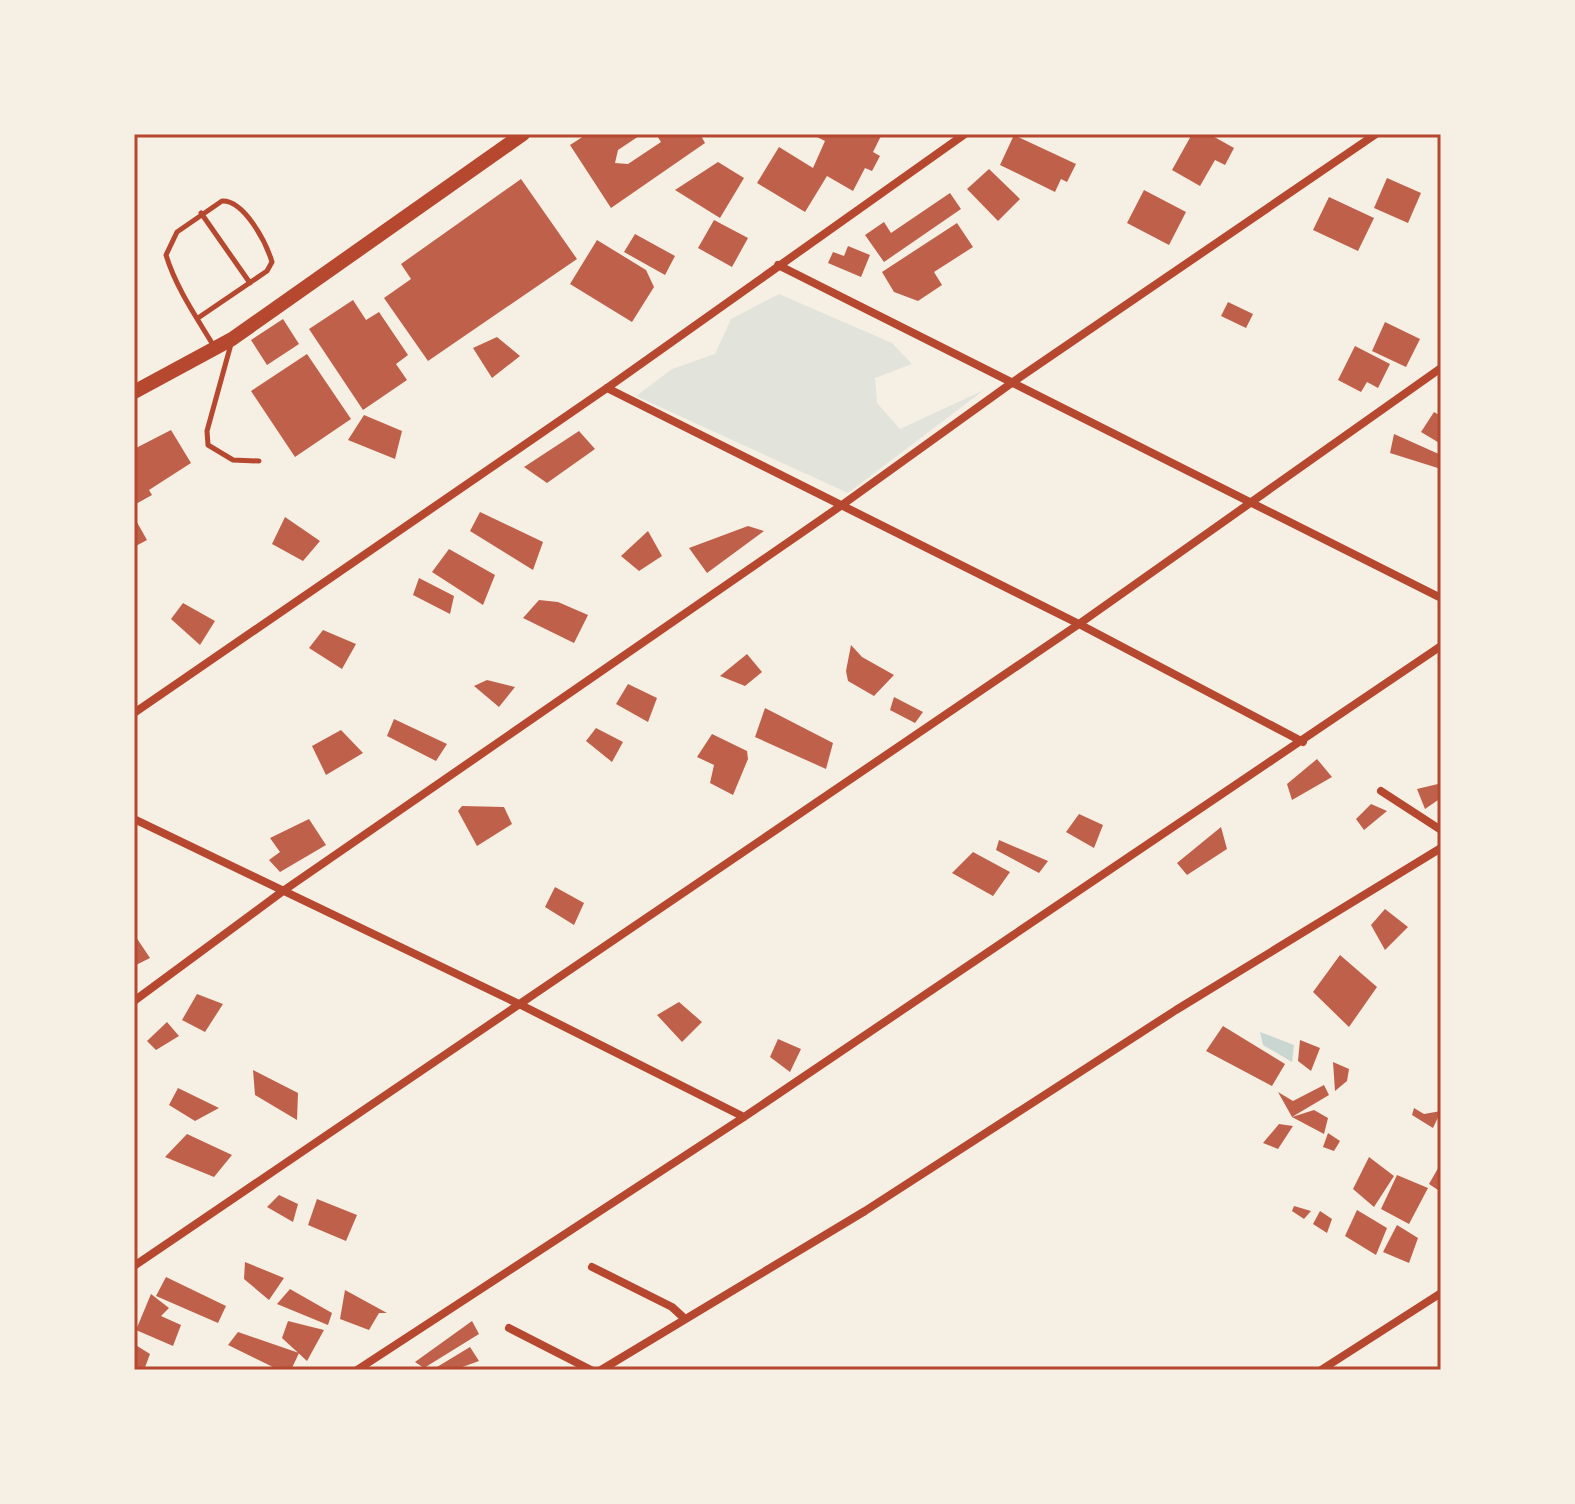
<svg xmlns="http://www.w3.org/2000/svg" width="1575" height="1504" viewBox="0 0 1575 1504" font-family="'Golos Text',sans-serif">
	<rect width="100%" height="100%" fill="#f6efe4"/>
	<path fill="#e2e4dc" d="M779,294l113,49 20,21 -37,14 2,25 23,26 84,-39 -136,103 -212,-97 36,-27 43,-15 16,-35z"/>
	<path fill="#c9d6d2" d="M1260,1032l34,13 -2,17 -29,-17z"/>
	<path fill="#bf614a" d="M587,134h55l-24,16 -3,13 13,1 33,-22 -5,-8h44l5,9 -94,65 -41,-63z
		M811,134h71l-9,18 7,4 -8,15 -7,-3 -12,23 -26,-15 -22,36 -48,-29 22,-36 34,21 12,-27z
		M1192,134h17l25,14 -9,17 -10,-5 -15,26 -28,-16z
		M1014,135l62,29 -9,18 -6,-3 -6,13 -55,-27z
		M718,162l26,16 -24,40 -45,-28z
		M989,169l31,30 -22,22 -31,-32z
		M1387,178l34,15 -13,30 -34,-15z
		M521,179l56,80 -149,102 -44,-63 27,-19 -10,-15z
		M1144,190l42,22 -17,33 -42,-22z
		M950,193l11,16 -77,53 -19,-27 19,-13 7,11z
		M1329,197l45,21 -16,33 -45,-21z
		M714,220l34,18 -16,29 -34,-19z
		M957,223l16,24 -39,25 8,13 -24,16 -24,-9 -12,-20z
		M635,234l40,22 -10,19 -41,-23z
		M597,240l49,30 8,17 -22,35 -62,-38z
		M848,246l22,9 -9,22 -33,-14 5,-11 11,4z
		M353,300l13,20 13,-8 29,43 -12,9 11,16 -44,30 -54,-81z
		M1228,302l25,12 -7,14 -25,-12z
		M283,319l16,25 -32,21 -16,-25z
		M1385,322l35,17 -14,28 -34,-16z
		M497,337l23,19 -28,22 -19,-30z
		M1355,346l35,18 -12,24 -11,-6 -6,10 -23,-12z
		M307,354l44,65 -56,38 -44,-66z
		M1434,412l7,4v28l-20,-12z
		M364,415l38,16 -7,28 -47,-19z
		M171,430l20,33 -42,27 3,5 -18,10v-56z
		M579,431l16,18 -48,34 -23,-16z
		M1394,434l47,21v14l-51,-16z
		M480,512l63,30 -10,28 -63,-39z
		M134,517l13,23 -13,7z
		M285,517l35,24 -17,20 -31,-17z
		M748,526l16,5 -57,42 -18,-25z
		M648,531l14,25 -23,15 -18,-15z
		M449,549l46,26 -12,30 -51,-33z
		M419,578l35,18 -4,18 -37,-19z
		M539,600l19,2 30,13 -14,28 -51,-25z
		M183,603l32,18 -15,24 -29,-26z
		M323,630l33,14 -14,25 -33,-21z
		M851,645l11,12 32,18 -20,21 -26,-15 -2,-10z
		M747,654l15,18 -17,14 -25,-10z
		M487,680l28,7 -16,20 -25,-21z
		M628,684l29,14 -9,24 -32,-18z
		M894,697l29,15 -8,11 -25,-13z
		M765,708l68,35 -7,26 -71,-32z
		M394,719l53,25 -11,17 -49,-25z
		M596,728l27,14 -11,20 -26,-21z
		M341,730l22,23 -37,22 -14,-29z
		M712,734l35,17 1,8 -15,36 -23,-12 4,-18 -17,-8z
		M1317,759l15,18 -40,23 -5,-16z
		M1438,784l3,14 -16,11 -8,-20z
		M1371,804l16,7 -23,19 -8,-11z
		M462,806l42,1 8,17 -35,22 -19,-35z
		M1079,814l24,11 -9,23 -28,-16z
		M309,819l17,26 -46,27 -11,-12 11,-8 -10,-14z
		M1221,827l6,22 -40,26 -10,-12z
		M999,840l49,21 -9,12 -43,-23z
		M973,852l37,20 -17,24 -41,-23z
		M555,887l29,16 -10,22 -29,-18z
		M1385,909l23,18 -23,23 -14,-25z
		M136,937l14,21 -16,8v-28z
		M1340,955l37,32 -28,40 -36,-35z
		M197,994l26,10 -18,28 -23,-12z
		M679,1002l23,20 -20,20 -25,-27z
		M167,1022l12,14 -23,14 -9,-9z
		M1223,1026l62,38 -13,22 -66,-35z
		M778,1039l23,10 -11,23 -20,-15z
		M1300,1040l20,8 -9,23 -13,-10z
		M1333,1062l16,7 -2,12 -12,10z
		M253,1070l45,23 -1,27 -42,-25z
		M1324,1085l5,10 -37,22 -14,-25 15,9z
		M178,1088l41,20 -24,13 -26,-16z
		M1414,1108l10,6 17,-3 -8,17 -21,-13z
		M1314,1110l14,8 -4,16 -32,-17z
		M1279,1124l14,2 -15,23 -15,-6z
		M1328,1133l12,8 -6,10 -11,-4z
		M187,1134l45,21 -18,22 -49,-20z
		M1369,1157l25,19 -20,31 -21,-18z
		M1441,1163v29l-12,-8z
		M1397,1175l31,13 -19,36 -28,-15z
		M279,1195l19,9 -5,18 -26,-15z
		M317,1199l40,16 -11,26 -38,-16z
		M1294,1206l17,5 -7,8 -12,-8z
		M1357,1210l30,18 -11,27 -31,-19z
		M1320,1211l12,8 -5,14 -14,-9z
		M1397,1225l21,13 -9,25 -26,-11z
		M245,1262l39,16 -15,22 -25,-21z
		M166,1277l60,29 -8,17 -62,-27z
		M290,1289l42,24 -4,12 -51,-21z
		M345,1290l42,23h-8l-10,17 -29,-11z
		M151,1294l18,14 -8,8 20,9 -8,21 -37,-16z
		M288,1321l36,9 -17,31 -25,-23z
		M472,1321l7,13 -55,34 -9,-6z
		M238,1332l61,21 -8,17h-12l-51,-25z
		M134,1344l16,10 -6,16h-10z
		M470,1347l9,14 -25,9h-17v-3z"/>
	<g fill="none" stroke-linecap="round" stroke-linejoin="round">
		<path stroke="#b5482f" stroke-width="5" d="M201,213l49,70
			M198,318l69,-47 5,-9c-6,-20 -28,-62 -50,-61l-45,31 -11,23c10,33 31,63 49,93
			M231,344l-24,87 1,14 25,15 26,1"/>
		<path stroke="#b5482f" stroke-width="8" d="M778,265l663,333
			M607,388l472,236 224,118
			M134,713l473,-325 358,-254
			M1381,791l60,39
			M134,819l385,185 225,113
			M134,1001l149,-110 559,-386 171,-123 363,-248
			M134,1266l945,-642 362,-256
			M592,1267l80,40 13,12
			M509,1328l82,42
			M357,1370l387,-253 697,-471
			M601,1370l264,-159 311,-201 265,-162
			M1321,1370l120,-77"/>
		<path stroke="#b5482f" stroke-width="14" d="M134,392l98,-53 291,-205"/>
	</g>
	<rect width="1575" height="1504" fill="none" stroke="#f6efe4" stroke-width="272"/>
	<rect x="136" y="136" width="1303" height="1232" fill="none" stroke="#b5482f" stroke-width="3"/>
</svg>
